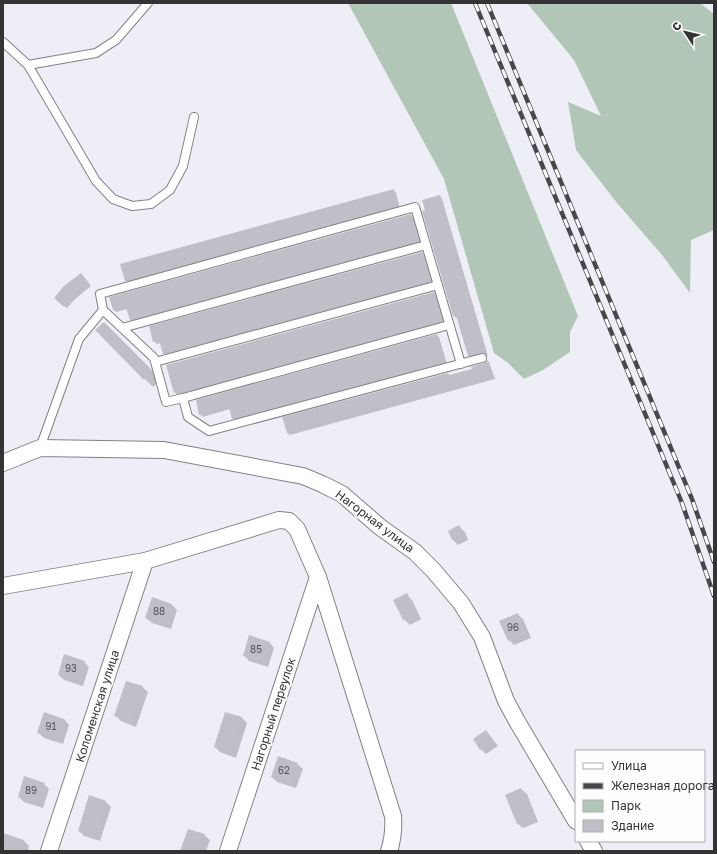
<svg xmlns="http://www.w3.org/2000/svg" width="717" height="854" viewBox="0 0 717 854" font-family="'Golos Text',sans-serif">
	<rect width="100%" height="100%" fill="#eeeff6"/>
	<path fill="#b1c6b7" d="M348,3h103l127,313 -8,16v20l-27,18 -19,9 -16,-16 -14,-10 -50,-174z
		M527,3h173l14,11v216l-23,10 -1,53 -28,-38 -45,-52 -41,-53 -8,-48 33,14 -27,-56z"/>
	<path fill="#0003" d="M393,190l3,3 4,15 -272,75 -2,-2 -5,-16z
		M440,196l2,3 46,157 -4,-1 -13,3 -2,-2 -11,-38h-2l-2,-2 -27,-105z
		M411,215l2,3 8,25 -288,79 -2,-3 -3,-10 -12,3 -2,-2 -3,-12z
		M422,253l2,2 9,28 -267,73 -2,-2 -3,-11 -4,1 -3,-3z
		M83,276l8,10 -16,13 -8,9 -9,-8z
		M434,293l2,2 8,26 -8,3v2l-240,66 -2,-2 -17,5 -2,-3z
		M104,323l55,55 1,2 -7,7 -57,-57z
		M437,335l2,2 8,27 -212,57 -2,-2 -3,-10 -27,8 -3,-3z
		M487,360l2,2 6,17 -205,56 -2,-2 -4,-15 189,-48 11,-6z
		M459,527l6,5 3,8 -10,5 -5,-5 -4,-9z
		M406,595l6,5 9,19 -11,6 -6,-6 -10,-18z
		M172,605l5,5 -6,19 -19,-6 -6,-5z
		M517,614l6,5 8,19 -17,7 -5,-5z
		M269,642l5,6 -6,19 -19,-6 -5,-6z
		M84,662l5,5 -6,19 -19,-6 -5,-5z
		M142,687l6,5 -12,35 -15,-6 -5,-5z
		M226,713l16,5 5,5 -11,35 -16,-6 -5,-5z
		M64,719l5,6 -6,19 -19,-6 -6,-6z
		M486,731l12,15 -12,8 -5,-5z
		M297,764l6,5 -7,19 -19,-6 -5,-5z
		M44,784l5,5 -6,19 -19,-6 -5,-5z
		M521,789l6,5 11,28 -15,6 -6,-5z
		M106,802l5,5 -11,34 -16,-5 -5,-5z
		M5,835l19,6 5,5 -1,5h-25v-10z
		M204,835l6,5 -4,11h-25z"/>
	<path fill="#bfc0c7" d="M394,189l4,17 -273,75 -5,-17z
		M440,195l46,159 -5,-1 -13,3 -12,-41 -3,1 -31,-105 3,-1 -3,-10z
		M411,214l8,27 -289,79 -4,-13 -13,3 -4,-13z
		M422,252l9,29 -268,73 -4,-14 -6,2 -4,-16z
		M81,273l8,10 -16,13 -9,11 -10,-9 10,-12z
		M434,292l8,27 -8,2v2l-241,67 -1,-2 -18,5 -8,-28z
		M104,322l47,47 1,3 -8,8 -49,-50z
		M437,334l8,28 -213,57 -3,-12 -30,8 -3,-15z
		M487,359l6,18 -206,56 -5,-16 166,-44 1,2 23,-6 -1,-2 13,-4z
		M459,525l5,10 -12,5 -4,-9z
		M407,593l10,20 -14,7 -10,-20z
		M152,597l20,7 -7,20 -20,-6z
		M518,613l8,19 -18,9 -9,-20z
		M249,635l21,7 -7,20 -20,-6z
		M64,654l21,7 -7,21 -20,-7z
		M126,681l17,5 -12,36 -17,-6z
		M44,712l20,7 -7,20 -20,-6z
		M225,712l17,5 -11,36 -17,-6z
		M486,730l8,11 -14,9 -7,-11z
		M278,756l20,7 -7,21 -20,-7z
		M24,776l21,7 -7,21 -20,-7z
		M521,788l12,29 -16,7 -12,-29z
		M89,795l17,6 -12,35 -16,-5z
		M188,829l17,5 -6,17h-19z
		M3,833l21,7 -3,11h-18z"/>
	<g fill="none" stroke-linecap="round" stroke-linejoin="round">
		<g stroke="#818288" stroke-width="10">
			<path id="service" d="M3,42l25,23 68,116 17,18 19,7 19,-2 19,-14 13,-24 11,-49
				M28,65l68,-12 20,-13 32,-37
				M122,328l304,-83
				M155,362l283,-77
				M461,364l-46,-157 -315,87 3,16 51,48 12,44 17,-4 5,19 21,14 273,-73
				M183,398l266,-73
				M40,448l39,-109 24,-29"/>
		</g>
		<g stroke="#818288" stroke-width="18">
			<path id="minor" d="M3,463l37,-15 124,2 139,26 19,8 20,10 38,33 35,25 18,18 28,33 21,34 24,64 12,22 58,98
				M3,586l142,-25 134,-41 10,1 8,8 21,48 75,239c1,13 0,23 -4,35
				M588,841l6,10
				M49,851l96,-290
				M228,851l90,-274"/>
		</g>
		<use href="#service" stroke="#fff" stroke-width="8"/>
		<use href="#minor" stroke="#fff" stroke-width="16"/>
		<g stroke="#48484c" stroke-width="4.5">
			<path id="rail" d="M475,3l207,500 32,93
				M487,3l205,496 22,63"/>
		</g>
		<use href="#rail" stroke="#fdfdfe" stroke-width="3" stroke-dasharray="9" stroke-linecap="butt"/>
	</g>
	<g text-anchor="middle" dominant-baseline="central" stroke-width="4" stroke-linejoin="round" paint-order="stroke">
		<g font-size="10" fill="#57575b">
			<text x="159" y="611">88</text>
			<text x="513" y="627">96</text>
			<text x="256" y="649">85</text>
			<text x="71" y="668">93</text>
			<text x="51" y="726">91</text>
			<text x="284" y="770">62</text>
			<text x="31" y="790">89</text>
		</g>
		<g font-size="12" fill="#343437" stroke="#fdfdfe">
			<text transform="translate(375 521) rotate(37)">Нагорная улица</text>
			<text transform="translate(97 706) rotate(-72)">Коломенская улица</text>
			<text transform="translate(273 714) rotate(-72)">Нагорный переулок</text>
		</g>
	</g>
	<rect width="717" height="854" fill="none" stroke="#343437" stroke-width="8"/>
	<rect x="575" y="750" width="130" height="92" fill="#fdfdfe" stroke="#adadae"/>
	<rect x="583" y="763" width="20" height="6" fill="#ffffff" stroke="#adadae"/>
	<text x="611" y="770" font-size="12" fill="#343437">Улица</text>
	<rect x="583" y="783" width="20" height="6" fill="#48484c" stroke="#adadae"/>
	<text x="611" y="790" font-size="12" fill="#343437">Железная дорога</text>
	<rect x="583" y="800" width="20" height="12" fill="#b1c6b7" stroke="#adadae"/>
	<text x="611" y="810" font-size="12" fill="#343437">Парк</text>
	<rect x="583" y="820" width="20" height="12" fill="#bfc0c7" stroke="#adadae"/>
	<text x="611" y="830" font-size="12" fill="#343437">Здание</text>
	<g transform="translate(685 32) rotate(305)" stroke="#fdfdfe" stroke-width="3" paint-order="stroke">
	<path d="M0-3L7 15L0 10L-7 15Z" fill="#343437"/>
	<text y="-6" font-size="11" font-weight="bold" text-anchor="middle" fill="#343437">С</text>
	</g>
</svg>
